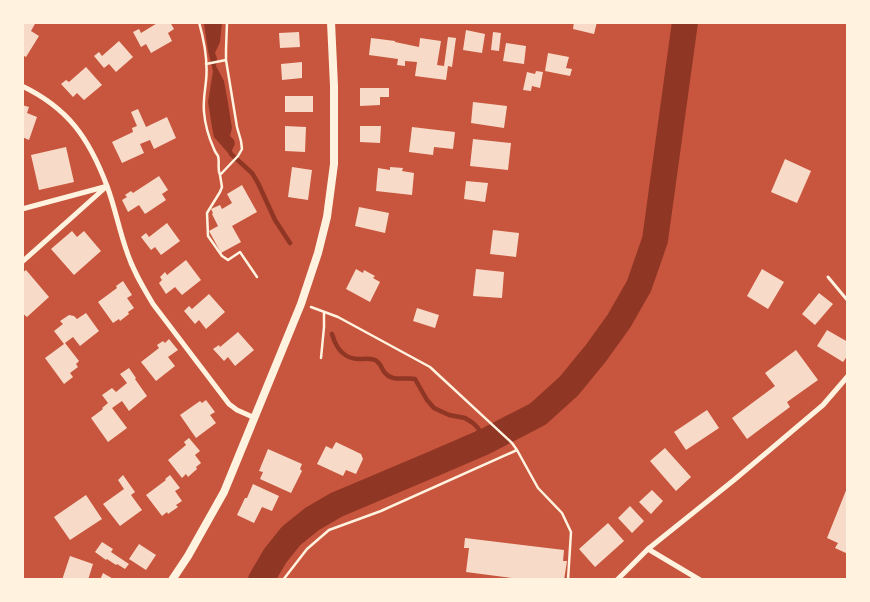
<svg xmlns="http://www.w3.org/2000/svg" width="870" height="602" viewBox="0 0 870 602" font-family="'Asap Condensed',sans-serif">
	<rect width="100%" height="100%" fill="#c8553d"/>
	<path fill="#8f3625" d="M204,23h18l-2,19 -5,11 2,5 -1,8 8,15 4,22 4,25 -2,8 4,4 1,4 -3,6 -1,4h-2l-15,-17 -2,-10 -4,-25 5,-31 -5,-20z"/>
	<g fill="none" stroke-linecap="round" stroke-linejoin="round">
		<path stroke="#8f3625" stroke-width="4.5" d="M229,149l2,5 21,19 6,10 17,37 15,23
			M332,334c4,14 12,25 27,25 5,0 11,-1 16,1 6,3 6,8 10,13 8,9 19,4 30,6l12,21 7,8 15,7 16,3 8,5 5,5 6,14"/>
		<path stroke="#8f3625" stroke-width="26" d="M261,580l14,-24 16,-20 21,-17 24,-14 97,-41 51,-22 54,-28 31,-28 27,-33 23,-32 20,-35 16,-46 30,-218"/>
	</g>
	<path fill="#f7dbc8" d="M22,22h14l-5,9 8,5 -13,21 -4,-2z
		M159,22h11l4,7 -6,4 4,8 -21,12 -5,-9 -5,3 -8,-15 6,-3 2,4z
		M574,22h23l-3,12 -21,-5z
		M466,30l19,4 -3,19 -19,-3z
		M299,32l1,15 -20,1 -1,-15z
		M493,32l8,1 -2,18 -8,-1z
		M448,37l8,1 -4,29 -4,-1 -2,14 -31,-4 2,-14 -12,-1v5l-8,-1 1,-6 -29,-4 2,-17 24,3v1l24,5 1,-9 21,3 -4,24 7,1z
		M119,41l14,16 -17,15 -7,-8 -5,4 -10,-12 5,-4 3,4z
		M506,43l20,3 -2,18 -21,-3z
		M548,53l21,4 -3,11 6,1 -2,7 -25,-5z
		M302,62v16l-20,2 -1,-16z
		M86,67l16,18 -18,15 -7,-7 -4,4 -12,-13 5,-4 3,2z
		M536,71l7,1 -3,16 -8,-2 -1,5 -8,-1 4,-18 8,2z
		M360,88h29v9h-9v8l-20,1z
		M285,96h28v16h-28z
		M473,102l34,4 -3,22 -33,-5z
		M22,105l7,2 -2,6 10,4 -8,23 -7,-3z
		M138,109l8,18 21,-10 9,21 -22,11 -4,-9 -10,4 4,9 -22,10 -10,-21 21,-10 -1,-4 5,-2 -6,-14z
		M285,126l21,1 -1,25 -20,-1z
		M360,126h21l-1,17 -20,-1z
		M412,127l43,5 -2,17 -19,-2 -1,8 -24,-3z
		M473,139l38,4 -3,27 -38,-4z
		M66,147l8,35 -35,8 -8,-35z
		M785,159l26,12 -14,32 -26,-11z
		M292,167l20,3 -4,30 -20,-3z
		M390,167l13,1 -1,3 12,2 -2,22 -36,-4 2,-23 12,2z
		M159,176l9,14 -6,4 4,6 -21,14 -6,-9 -11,7 -6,-12 5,-3 -2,-2 6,-4 2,2z
		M466,181l22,2 -3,19 -21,-3z
		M242,185l15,27 -25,14 9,16 -20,11 -12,-22 9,-5 -6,-12 1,-1 -2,-4 9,-4 2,4 10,-6 -5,-9z
		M359,207l30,6 -4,20 -30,-7z
		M167,223l13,18 -19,14 -6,-8 -4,3 -10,-13 5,-4 3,4z
		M493,230l26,3 -3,24 -26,-3z
		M72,231l5,6 7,-6 17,20 -27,24 -23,-26z
		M186,260l15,20 -19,15 -7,-8 -9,7 -7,-11 3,-3 -2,-3 5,-5 2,3z
		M356,269l7,4 1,-3 11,6 -2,2 7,4 -10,20 -24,-13z
		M476,269l28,3 -2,26 -29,-2z
		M762,269l22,13 -16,27 -21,-13z
		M26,270l23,27 -22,20 -5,-4v-40z
		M123,281l9,14 -5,3 7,10 -6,4 1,2 -9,7 -1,-2 -6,4 -15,-21 19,-14 -1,-2z
		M819,293l14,11 -18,21 -13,-11z
		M209,294l16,18 -19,17 -7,-9 -4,4 -11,-13 5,-5 3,3z
		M417,308l22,7 -4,13 -22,-7z
		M86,313l13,18 -19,15 -7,-9 -8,6 14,18 -3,3 2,3 -8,6 3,4 -9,7 -19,-26 19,-14 -10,-13 9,-7 -3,-3 9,-6 5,1 3,3z
		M827,330l21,12v13l-5,7 -26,-16z
		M238,332l16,18 -19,16 -7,-9 -4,4 -11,-12 6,-4 1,2z
		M169,339l9,11 -10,7 7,9 -19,15 -15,-19 18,-14 -2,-3 6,-4 2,2z
		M796,350l22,30 -31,22 3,5 -43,32 -15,-21 43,-32 -10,-13z
		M129,368l7,10 -1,1 12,17 -18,15 -7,-10 -10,7 15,20 -19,14 -17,-24 12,-9 -1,-1 6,-5 -6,-8 10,-7 4,4 11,-9 -7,-9z
		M206,400l9,12 -5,3 6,8 -20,15 -16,-23 20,-14 2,2z
		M707,410l12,18 -33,22 -12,-18z
		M189,438l11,13 -5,4 6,8 -5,4 1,2 -9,8 -2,-3 -4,4 -14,-18 18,-15 -2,-3z
		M336,442l25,12 2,5 -7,15 -10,-4 -3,6 -26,-12 9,-18 6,3z
		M665,448l26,29 -15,14 -26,-30z
		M268,449l34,15 -2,5 2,2 -11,22 -31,-14 3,-7 -4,-1z
		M123,475l12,17 -4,3 11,15 -22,16 -17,-22 21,-15 -6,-9z
		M170,475l10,13 -5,3 7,10 -6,4 2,2 -10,7 -1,-2 -5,4 -16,-21 20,-15 -1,-1z
		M253,484l26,12 -7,15 -10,-4 -8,16 -17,-8 8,-17h2z
		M847,488h1v66l-13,-6 3,-5 -11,-5z
		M652,490l11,11 -12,13 -12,-12z
		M86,495l16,24 -32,21 -16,-23z
		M630,506l14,15 -12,12 -14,-15z
		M608,523l16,18 -29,26 -16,-18z
		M465,538l99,12 -1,11h4l-3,19h-37l-61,-8 3,-24h-5z
		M102,542l11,7 -2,3 18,12 -4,5 -8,-5 -1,1 -9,-6 -1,1 -11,-8z
		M139,544l17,11 -10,15 -17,-11z
		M70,556l23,8 -5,16h-26z
		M103,573l12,7h-15z"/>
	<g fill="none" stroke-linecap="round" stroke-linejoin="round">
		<path stroke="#fff3e0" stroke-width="2.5" d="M199,22c5,18 9,41 7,59 -1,10 -3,20 -2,31 1,12 5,26 10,37 1,3 3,5 4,7 2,6 -1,13 2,19l18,-19 4,-7 -1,-8 -4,-14 -11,-67v-10l1,-28
			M206,64l20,-4
			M220,175l2,12 -2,5 -13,21 1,23 14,20 6,4 12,-8 17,25
			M311,307l27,10 92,50 82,76 5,7 21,38 24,25 9,19 -3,48
			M321,358l3,-31v-15
			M283,580l24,-31 22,-19 52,-19 136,-61"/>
		<path stroke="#fff3e0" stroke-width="3" d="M828,277l20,24"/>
		<path stroke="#fff3e0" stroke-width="5" d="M22,86c46,22 67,52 85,100 8,21 12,44 20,66 6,19 16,35 26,52l76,100 8,6 18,8
			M22,209l82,-22
			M22,262l85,-76
			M648,549l52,31
			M617,580l31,-31 86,-69 89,-75 25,-29"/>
		<path stroke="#fff3e0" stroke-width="8" d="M172,580l16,-24 36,-64 77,-188 17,-51 9,-36 7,-53v-78l-3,-64"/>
	</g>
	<rect width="870" height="602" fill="none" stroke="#fff3e0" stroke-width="48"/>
</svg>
